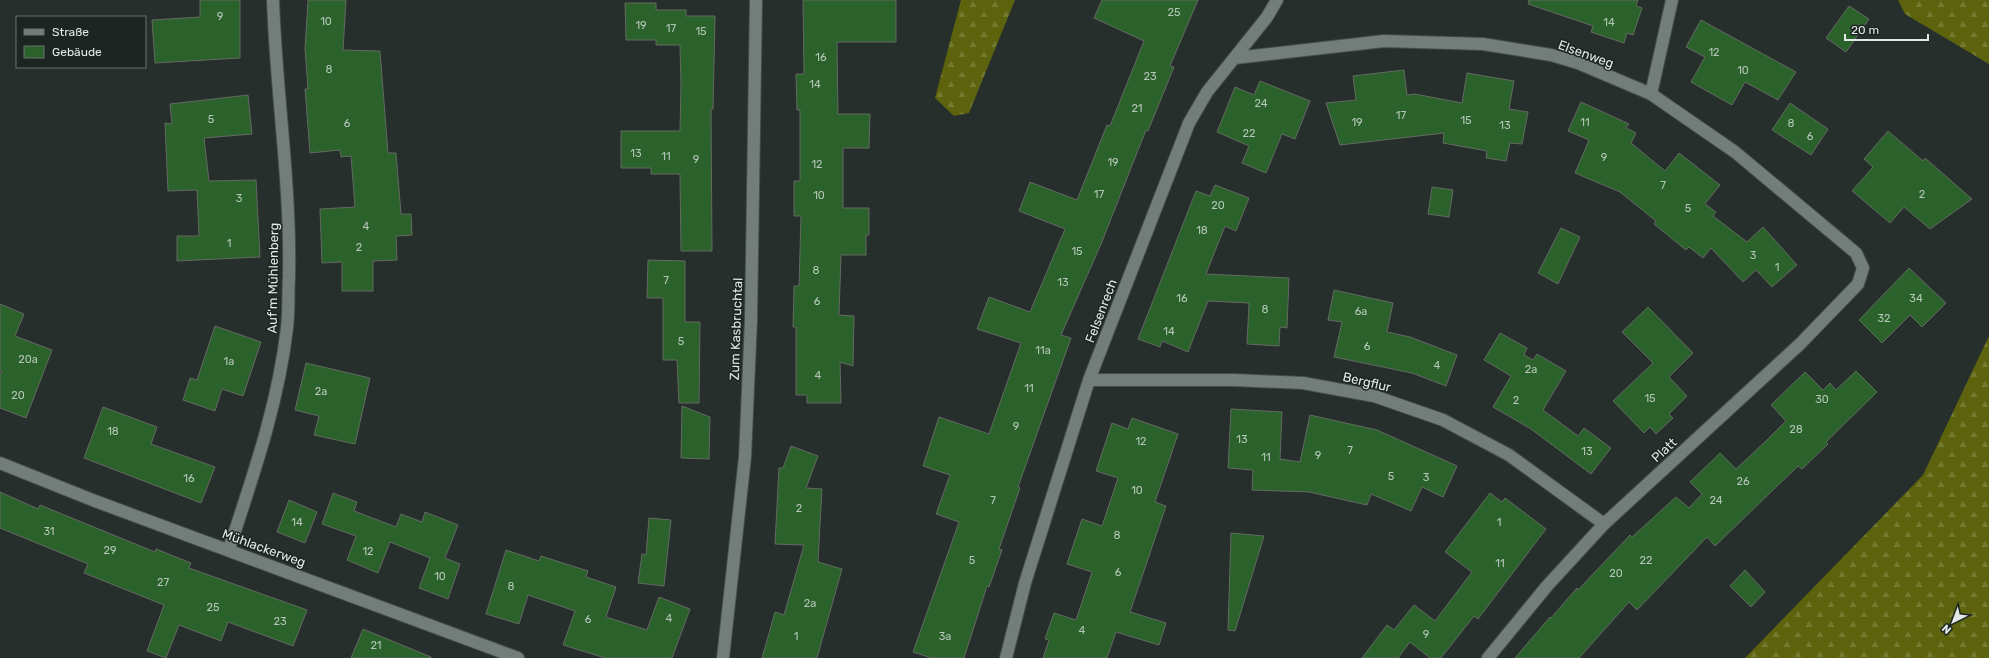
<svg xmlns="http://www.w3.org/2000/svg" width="1989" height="658" viewBox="0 0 1989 658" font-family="Rubik,sans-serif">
	<defs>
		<pattern id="forest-firs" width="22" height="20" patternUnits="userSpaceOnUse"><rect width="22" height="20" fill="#5d630d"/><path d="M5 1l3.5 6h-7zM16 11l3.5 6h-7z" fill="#747930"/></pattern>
	</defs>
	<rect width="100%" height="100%" fill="#262f2c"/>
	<path fill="url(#forest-firs)" d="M961,0h54l-46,113 -15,3 -19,-18z
		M1898,0h91v64l-84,-50z
		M1989,336v322h-244l178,-183z"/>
	<path fill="#2b612b" stroke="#646a63" d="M200,0h40v58l-85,5 -3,-43 48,-3z
		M308,0h38l-3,50 37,1 8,102h8l5,61h10l1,21 -16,1 1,24 -24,1v30h-31v-29l-20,1 -2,-54 35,-2 -4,-51 -10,1 -1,-7 -30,3 -5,-64h3l-3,-40z
		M803,0h93v42h-59l1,72h32l-1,34h-26v60h26v27h-3v20h-25l-2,60 15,1 -1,50 -13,-4 1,41h-34v-8h-11v-68h-3l1,-41h5l2,-70h-7v-35h6v-71h-3l-1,-36h8z
		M1102,0h96l-28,66 4,1 -26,64 -2,-1 -45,114 -40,91 10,3 -53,149 2,1 -21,61 3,1 -13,37 -2,-1 -23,72h-32l-19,-6 46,-130 -23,-8 14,-39 -27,-9 16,-49 50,17 32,-91 -44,-14 12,-32 41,15 35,-83 -46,-18 11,-29 47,18 30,-75 3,1 34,-85 -50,-23z
		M1529,0h109l-2,6 6,2 -9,27 -6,-2 -3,10 -33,-11 2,-6 -65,-22z
		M625,3h31v7h30v6h29l-2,93h-2l1,142h-31l-1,-77h-29v-6h-30v-37h59l1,-46 -1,-40h-24v-5h-30z
		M1849,6l20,13 -23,33 -20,-14z
		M1701,20l95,52 -18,28 -33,-18 -13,23 -41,-23 14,-25 -19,-10z
		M1404,70l3,25 8,-1 47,9 5,-30 47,8 -5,28 19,3 -6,32 -12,-1 -4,18 -20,-3 1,-7 -44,-8 1,-10 -104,12 -14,-42 30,-3 -3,-24z
		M1260,81l50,20 -15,38 -13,-5 -16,39 -24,-10 7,-17 -32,-14 18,-45 19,8z
		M248,95l4,39 -48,4 5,43 47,-1 4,77 -83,4v-25h22l-2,-46 -29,1 -3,-68 7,1 -2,-20z
		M1581,102l48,22 -3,4 10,5 -5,10 34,28 14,-18 41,32 -15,19 11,8 -3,4 34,26 16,-15 34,38 -25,22 -16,-17 -13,12 -32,-34 -8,10 -14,-11 -3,3 -32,-26 2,-3 -36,-29 -45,-19 14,-33 -21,-9z
		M1790,103l38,26 -17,26 -39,-25z
		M1888,131l35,30 2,-3 47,41 -42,30 -26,-22 -14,16 -38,-32 21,-24 -9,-8z
		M1215,185l34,13 -13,33 -11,-5 -19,48 83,4 -2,50 -7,-1 -1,19 -32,-2 2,-41 -41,-2 -20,51 -26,-11 -2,6 -22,-8 58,-148 14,5z
		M1432,187l21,3 -4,27 -21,-3z
		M1561,228l19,9 -22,47 -20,-11z
		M648,260l37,1v61h15l-1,81h-20l-2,-43h-14v-62h-16z
		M1909,268l37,35 -24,24 -12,-12 -28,28 -23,-23z
		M1334,290l59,13 -6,29 23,5 47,18 -11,31 -34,-13 -78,-16 8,-35 -14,-2z
		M0,304l24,10 -9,22 37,14 -26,68 -26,-10v-33l2,-4h-2z
		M1648,307l45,46 -24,24 18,19 -18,18 4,4 -17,16 -6,-7 -6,6 -31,-32 40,-38 -31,-31z
		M215,326l46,16 -18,54 -21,-7 -7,22 -32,-11 7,-22 7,2z
		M1500,333l27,15 -3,7 9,5 4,-6 29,17 -23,39 35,26 6,-8 27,20 -20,26 -60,-45 -38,-22 18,-31 -27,-16z
		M306,363l64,15 -15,66 -41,-9 5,-19 -24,-6z
		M1856,371l21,21 -51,50 2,2 -26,25 -4,-3 -83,80 -8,-9 -70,73 -8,-8 -50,56h-64l35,-41 1,1 26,-30 1,2 52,-55 2,2 44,-40 13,11 13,-14 -12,-12 30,-29 16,16 30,-28 20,-20 -15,-16 34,-33 18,18 7,-7 6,7z
		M682,406l28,11 -1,42 -28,-1z
		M103,407l54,20 -6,17 64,23 -14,36 -117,-45z
		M1231,409l51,3 -2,47 20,3 10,-47 67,15 80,36 -14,31 -21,-10 -11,24 -40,-17 -4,11 -58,-13 -57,-2 1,-20 -25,-2z
		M1132,418l46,16 -23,68 11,4 -36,106 36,11 -7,22 -43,-13 -9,26h-64l6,-18 -4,-1 9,-26 22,7 16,-48 -25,-8 15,-45 20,7 16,-48 -22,-7 16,-48 16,6z
		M791,446l27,10 -12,32 16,1 -4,73 24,7 -25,89h-55l13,-46 9,3 20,-70 -29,-1 4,-76h4z
		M0,492l38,17 2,-4 115,47 1,-3 35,14 -2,5 118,42 -14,36 -65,-24 -7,19 -42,-16 -13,33 -19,-7 17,-46 -80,-32 4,-9 -88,-36z
		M333,493l24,9 -3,9 42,16 5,-13 21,8 3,-10 33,13 -13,33 15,6 -12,35 -29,-11 11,-30 -40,-16 -12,31 -31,-13 9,-24 -34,-12z
		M1490,493l12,9 3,-4 41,31 -68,90 -4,-3 -33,42h-11l-20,-16 -12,16h-36l25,-33 7,5 20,-25 21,16 37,-49 -27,-20z
		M289,500l28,12 -12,31 -28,-11z
		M649,518l22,2 -7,66 -26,-3 4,-29 4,1z
		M1231,533l33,3 -29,95 -7,-1z
		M506,550l33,11 2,-5 47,15 -2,6 30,10 -10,30 41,13 12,-33 31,12 -18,49h-67l-42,-13 12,-34 -47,-16 -9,29 -33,-10z
		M1745,570l20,22 -14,15 -21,-21z
		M363,629l68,28v1h-80z"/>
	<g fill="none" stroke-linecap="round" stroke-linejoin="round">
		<g stroke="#464d4b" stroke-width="14">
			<path id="minor" d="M1235,58l149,-17 99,3 68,11 27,8 73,31 84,58 121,101 7,15 -5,16 -58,60 -196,180 -57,62 -59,72
				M1651,94l21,-94
				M1089,380h145l69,3 71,13 69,24 66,35 95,69
				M0,463l95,38 423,157
				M229,549c24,-73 49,-144 58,-221 2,-16 1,-34 2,-51 2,-93 -13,-185 -16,-277
				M723,658l22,-201 6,-137 5,-320
				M1006,658l19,-75 64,-203 100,-257 18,-31 60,-75 10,-17"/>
		</g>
		<use href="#minor" stroke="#737e7a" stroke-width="12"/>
	</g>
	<g text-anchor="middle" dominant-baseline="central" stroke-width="3" stroke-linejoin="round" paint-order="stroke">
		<g font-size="11" fill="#b4c6b7">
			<text x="1174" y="12">25</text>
			<text x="220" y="16">9</text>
			<text x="326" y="21">10</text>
			<text x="1609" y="22">14</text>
			<text x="641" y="25">19</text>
			<text x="671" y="28">17</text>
			<text x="701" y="31">15</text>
			<text x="1714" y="52">12</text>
			<text x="821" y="57">16</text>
			<text x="329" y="69">8</text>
			<text x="1743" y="70">10</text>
			<text x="1150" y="76">23</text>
			<text x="815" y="84">14</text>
			<text x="1261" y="103">24</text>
			<text x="1137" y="108">21</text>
			<text x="1401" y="115">17</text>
			<text x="211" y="119">5</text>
			<text x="1466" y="120">15</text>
			<text x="1357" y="122">19</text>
			<text x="1585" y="122">11</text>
			<text x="347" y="123">6</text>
			<text x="1791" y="123">8</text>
			<text x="1505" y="125">13</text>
			<text x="1249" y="133">22</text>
			<text x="1810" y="136">6</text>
			<text x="636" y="153">13</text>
			<text x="666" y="156">11</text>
			<text x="1604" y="157">9</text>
			<text x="696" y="159">9</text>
			<text x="1113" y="162">19</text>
			<text x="817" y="164">12</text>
			<text x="1663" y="185">7</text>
			<text x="1099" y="194">17</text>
			<text x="1922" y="194">2</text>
			<text x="819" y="195">10</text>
			<text x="239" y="198">3</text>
			<text x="1218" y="205">20</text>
			<text x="1688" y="208">5</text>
			<text x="366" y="226">4</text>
			<text x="1202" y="230">18</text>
			<text x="229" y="243">1</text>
			<text x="359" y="247">2</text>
			<text x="1077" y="251">15</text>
			<text x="1753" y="255">3</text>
			<text x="1777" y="267">1</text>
			<text x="816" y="270">8</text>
			<text x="666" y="280">7</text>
			<text x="1063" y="282">13</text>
			<text x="1182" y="298">16</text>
			<text x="1916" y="298">34</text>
			<text x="817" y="301">6</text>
			<text x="1265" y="309">8</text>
			<text x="1361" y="311">6a</text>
			<text x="1884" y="318">32</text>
			<text x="1169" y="331">14</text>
			<text x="681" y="341">5</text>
			<text x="1367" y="346">6</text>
			<text x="1043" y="350">11a</text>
			<text x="28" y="359">20a</text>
			<text x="229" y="361">1a</text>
			<text x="1437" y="365">4</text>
			<text x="1531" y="369">2a</text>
			<text x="818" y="375">4</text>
			<text x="1029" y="388">11</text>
			<text x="321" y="391">2a</text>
			<text x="18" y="395">20</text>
			<text x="1650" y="398">15</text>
			<text x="1822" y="399">30</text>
			<text x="1516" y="400">2</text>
			<text x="1016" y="426">9</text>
			<text x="1796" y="429">28</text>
			<text x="113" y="431">18</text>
			<text x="1242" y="439">13</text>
			<text x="1141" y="441">12</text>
			<text x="1350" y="450">7</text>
			<text x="1587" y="451">13</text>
			<text x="1318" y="455">9</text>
			<text x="1266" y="457">11</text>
			<text x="1391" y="476">5</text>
			<text x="1426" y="477">3</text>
			<text x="189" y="478">16</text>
			<text x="1743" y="481">26</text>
			<text x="1137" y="490">10</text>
			<text x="993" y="500">7</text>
			<text x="1716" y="500">24</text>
			<text x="799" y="508">2</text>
			<text x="297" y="522">14</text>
			<text x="1499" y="522">1</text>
			<text x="49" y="531">31</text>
			<text x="1117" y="535">8</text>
			<text x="110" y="550">29</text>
			<text x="368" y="551">12</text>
			<text x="972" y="560">5</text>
			<text x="1646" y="560">22</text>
			<text x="1500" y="563">11</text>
			<text x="1118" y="572">6</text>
			<text x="1616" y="573">20</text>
			<text x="440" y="576">10</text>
			<text x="163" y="582">27</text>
			<text x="511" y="586">8</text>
			<text x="810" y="603">2a</text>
			<text x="213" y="607">25</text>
			<text x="669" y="618">4</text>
			<text x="588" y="619">6</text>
			<text x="280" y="621">23</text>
			<text x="1082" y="630">4</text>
			<text x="1426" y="634">9</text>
			<text x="796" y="636">1</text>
			<text x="945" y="636">3a</text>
			<text x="376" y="645">21</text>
		</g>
		<g font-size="13" fill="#e2e8e6" stroke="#1c2522">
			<text transform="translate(1586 54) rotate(20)">Elsenweg</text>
			<text transform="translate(273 278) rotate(-89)">Auf'm Mühlenberg</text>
			<text transform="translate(1101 311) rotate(-69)">Felsenrech</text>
			<text transform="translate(736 329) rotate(-88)">Zum Kasbruchtal</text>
			<text transform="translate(1367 382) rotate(13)">Bergflur</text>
			<text transform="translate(1664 450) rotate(-43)">Platt</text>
			<text transform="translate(264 548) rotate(20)">Mühlackerweg</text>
		</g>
	</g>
	<rect x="16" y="16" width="130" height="52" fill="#1c2522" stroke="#6b7370"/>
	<rect x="24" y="29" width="20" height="6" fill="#737e7a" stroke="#6b7370"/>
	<text x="52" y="36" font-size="12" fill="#e2e8e6">Straße</text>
	<rect x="24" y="46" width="20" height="12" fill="#2b612b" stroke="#6b7370"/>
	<text x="52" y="56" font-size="12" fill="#e2e8e6">Gebäude</text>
	<g transform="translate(1953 622) rotate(222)" stroke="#1c2522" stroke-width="3" paint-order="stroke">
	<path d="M0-3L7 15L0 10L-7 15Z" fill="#e2e8e6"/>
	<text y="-6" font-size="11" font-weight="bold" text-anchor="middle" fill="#e2e8e6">N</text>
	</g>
	<path d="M1845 34v6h83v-6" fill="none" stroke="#e2e8e6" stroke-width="2"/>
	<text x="1851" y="34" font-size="12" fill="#e2e8e6" stroke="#1c2522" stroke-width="3" paint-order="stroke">20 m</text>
</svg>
